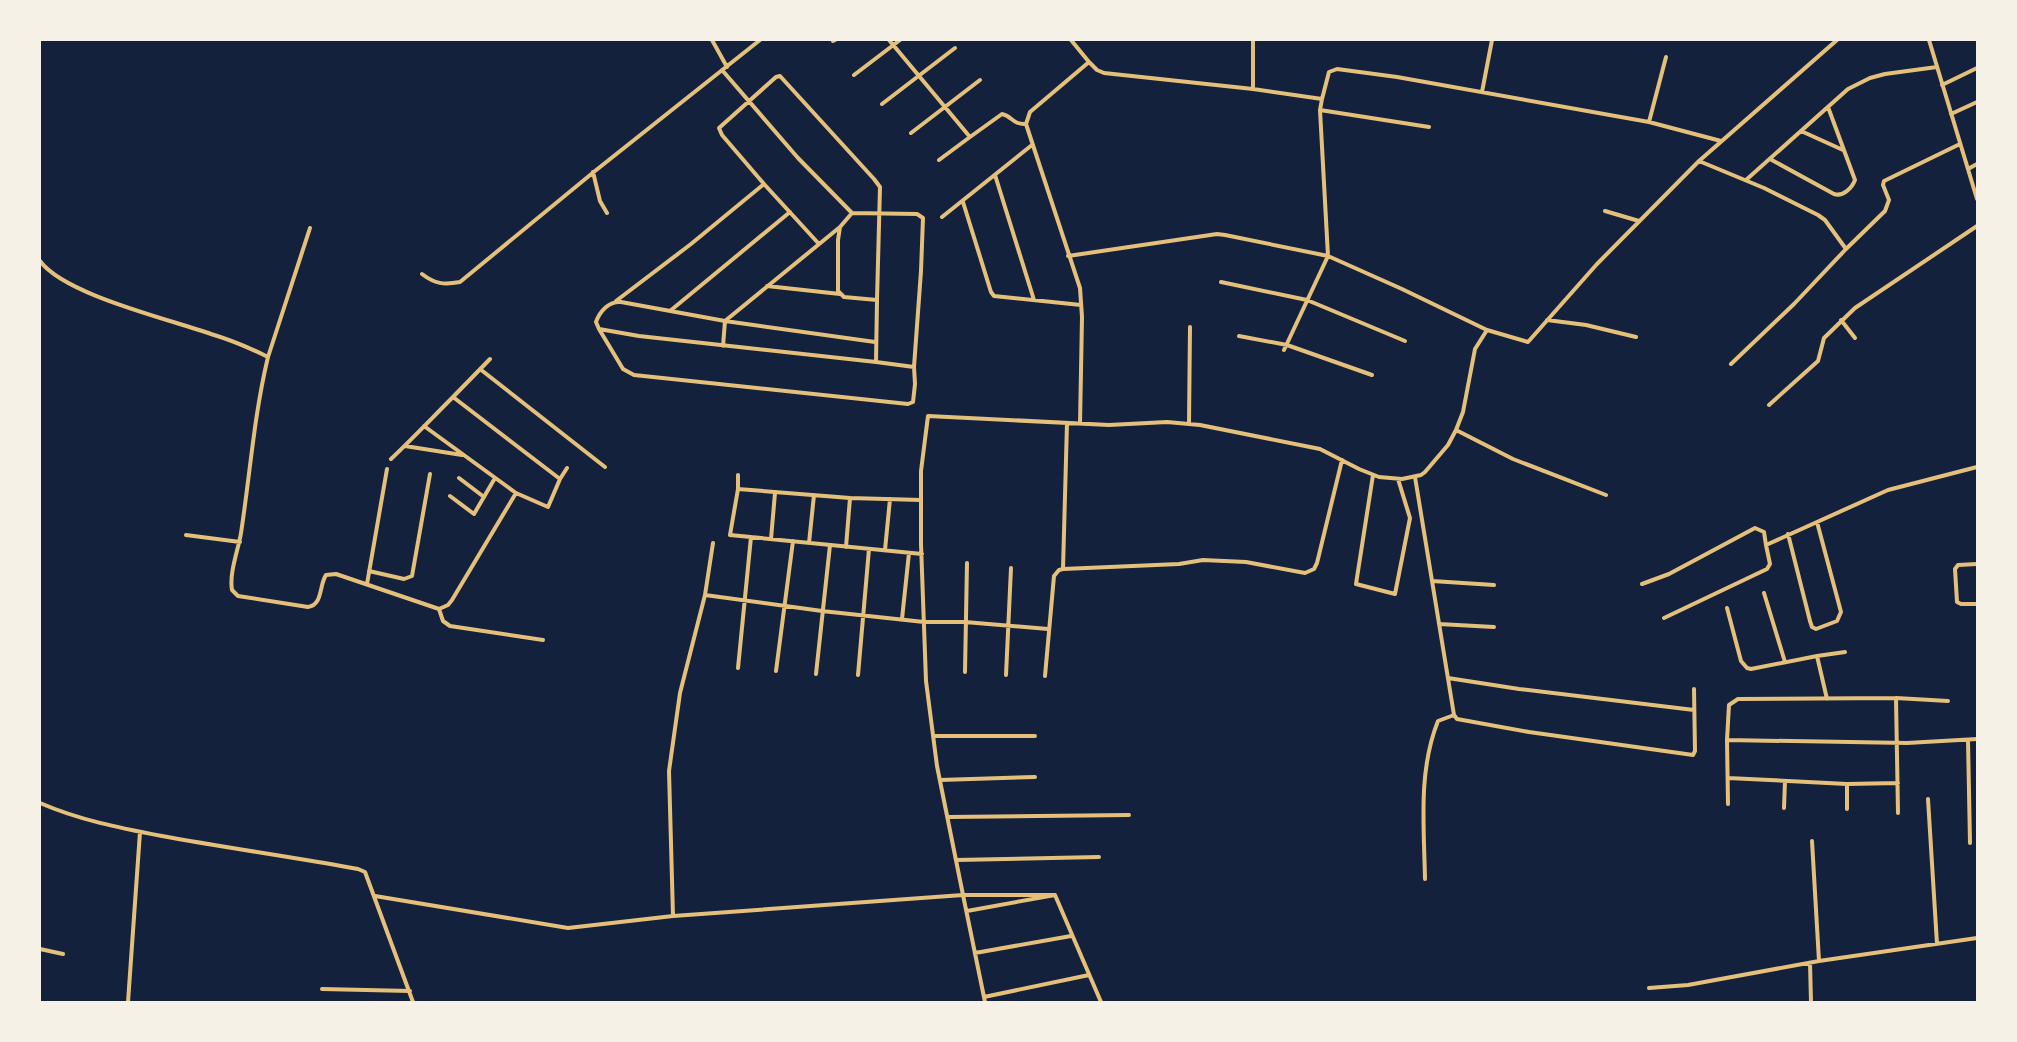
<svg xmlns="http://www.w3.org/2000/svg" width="2017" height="1042" viewBox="0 0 2017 1042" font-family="'DejaVu Sans',sans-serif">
	<rect width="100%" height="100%" fill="#14213d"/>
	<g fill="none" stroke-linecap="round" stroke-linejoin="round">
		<path stroke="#e5c07b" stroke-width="4" d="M712,40l15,27
			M889,40l81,97 32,-23c10,2 11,11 24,10
			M1071,40l18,22 -59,50 -4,12 54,164 2,29 -2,107
			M1253,40v49
			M1929,40l48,159
			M833,41l2,-1
			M1089,62l8,8 7,3 149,16 69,10 -2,11 8,146 -44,94
			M854,75l46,-35
			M1942,85l35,-17
			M1482,92l10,-52
			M1322,99l7,-27 8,-3 60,8 252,45 72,19
			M882,104l73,-56
			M1320,110l109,17
			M1951,114l26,-12
			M1649,122l17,-65
			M1801,131l42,19
			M911,133l69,-53
			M1770,159l64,35c9,3 18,-6 21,-14l-27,-73
			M939,160l31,-23
			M1699,161l65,27 54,27 7,5 21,29
			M1968,169l9,-5
			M593,172l7,29 7,12
			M995,175l39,125
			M1746,180l102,-91 22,-11 15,-4 52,-7
			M764,184l55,60
			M963,202l28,90 3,4 87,9
			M1605,211l34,10
			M852,213l65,1 6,4 -2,53 -7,96
			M942,217l90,-72
			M1068,256l149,-22 8,1 103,21 74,33 85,41 41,12 69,-78 102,-103 138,-121
			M40,261c25,34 129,58 171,73 20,6 39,14 57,23 -14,58 -18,118 -27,176 -3,18 -12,40 -9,57l6,6 70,11c15,-2 11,-22 18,-32l10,-1 103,35 9,-4 4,-5 64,-107
			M422,274c13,10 22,11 38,8l135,-111 165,-131
			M1221,282l86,18 98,41
			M767,286l73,8
			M616,301l75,-57 73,-60 -42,-49 -3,-7 57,-51 4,-1 94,103 6,8 -3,113
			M670,311l120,-99
			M1547,320l39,5 50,12
			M1841,320l14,18
			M599,329l24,40 11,6 274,29 5,-2 2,-18 -1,-17 -38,-5 1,-62 -33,-3 -6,-6v-51l2,-13 12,-14 -54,-55 -76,-88
			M1239,336l48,9 85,30
			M875,342l-150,-21 -104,-19c-12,-1 -21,9 -25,20l3,7 40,7 237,26
			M723,346l2,-25 115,-94
			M268,357l42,-129
			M1731,364l63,-60 52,-55 39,-38 4,-11 -6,-15 1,-4 76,-37
			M480,369l125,98
			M453,397l37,-38
			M1769,405l49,-44 6,-23 31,-30 122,-82
			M1067,423l-4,146 116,-5 24,-4 43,2 59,11 9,-4 3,-6 25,-103
			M1189,424l1,-97
			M1456,430l57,29 93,36
			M405,446l57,9
			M391,459c21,-20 41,-41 62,-62l107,82 -12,28 -32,-14 -92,-67
			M1373,475l-17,109 39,10 15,-76 -12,-39
			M1415,477l39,238 3,4 72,13 164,23 2,-4 -1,-62
			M459,478l25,19
			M560,479l7,-11
			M738,489v-14
			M450,496l24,18 21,-36
			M921,500l-71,-2 -112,-9 -8,46 192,19
			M1788,534l22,87 2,6 4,2 21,-8 4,-9 -24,-90
			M186,535l54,7
			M771,539l4,-46
			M713,543l-8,52 117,16 102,11h41l83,7
			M809,543l5,-48
			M846,547l4,-49
			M885,550l5,-51
			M1977,564l-19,1 -3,4 2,33 4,2h16
			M369,571l35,8 8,-3 18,-102
			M1432,581l62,4
			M367,584l20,-115
			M1642,584l27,-10 86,-46 9,4 2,13 122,-55 89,-23
			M1764,593l21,69
			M1727,608l14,53 6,7 4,1 66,-13 10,43
			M439,609l4,12 7,5 93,14
			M1664,618l103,-49 3,-5 -4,-19
			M902,619l7,-66
			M1439,624l55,3
			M1817,656l28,-4
			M738,668l13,-131
			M776,671l17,-130
			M965,672l2,-109
			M816,674l14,-129
			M858,675l11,-126
			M1006,675l5,-107
			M1045,676l9,-100 5,-6 4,-1
			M1448,678l71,11 175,21
			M1896,698l2,115
			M933,736h102
			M1727,740l180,3 70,-4
			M1968,740l2,103
			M1728,778l119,6 51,-1
			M940,780l95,-3
			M1847,784v25
			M1928,799l9,145
			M40,803c39,17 80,25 122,33 65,12 131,21 196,33l7,3 48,130
			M1728,804l-1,-64 2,-35 9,-6 158,-1 52,3
			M1784,808l1,-27
			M948,817l181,-2
			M1812,841l7,120
			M956,860l143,-3
			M1425,879c-1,-53 -7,-108 13,-158l16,-6
			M1055,895l46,107
			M375,896l193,32 105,-12 290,-21 -26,-129 -11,-85 -5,-137v-73l7,-55 181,9 58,-3 33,3 120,24 39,20 20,8 23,2 19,-4 4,-3 23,-27 8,-15 7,-18 12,-63 12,-19
			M967,911l88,-16h-92l22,107
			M673,916l-4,-145 11,-78 25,-98
			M40,949l23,5
			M975,953l96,-17
			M1810,963l1,39
			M1649,988l39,-3 131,-24 158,-23
			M322,989l88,2
			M984,997l105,-22
			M128,1002l12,-170"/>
	</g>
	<rect width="2017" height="1042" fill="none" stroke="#f6f1e7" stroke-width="82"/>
</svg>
